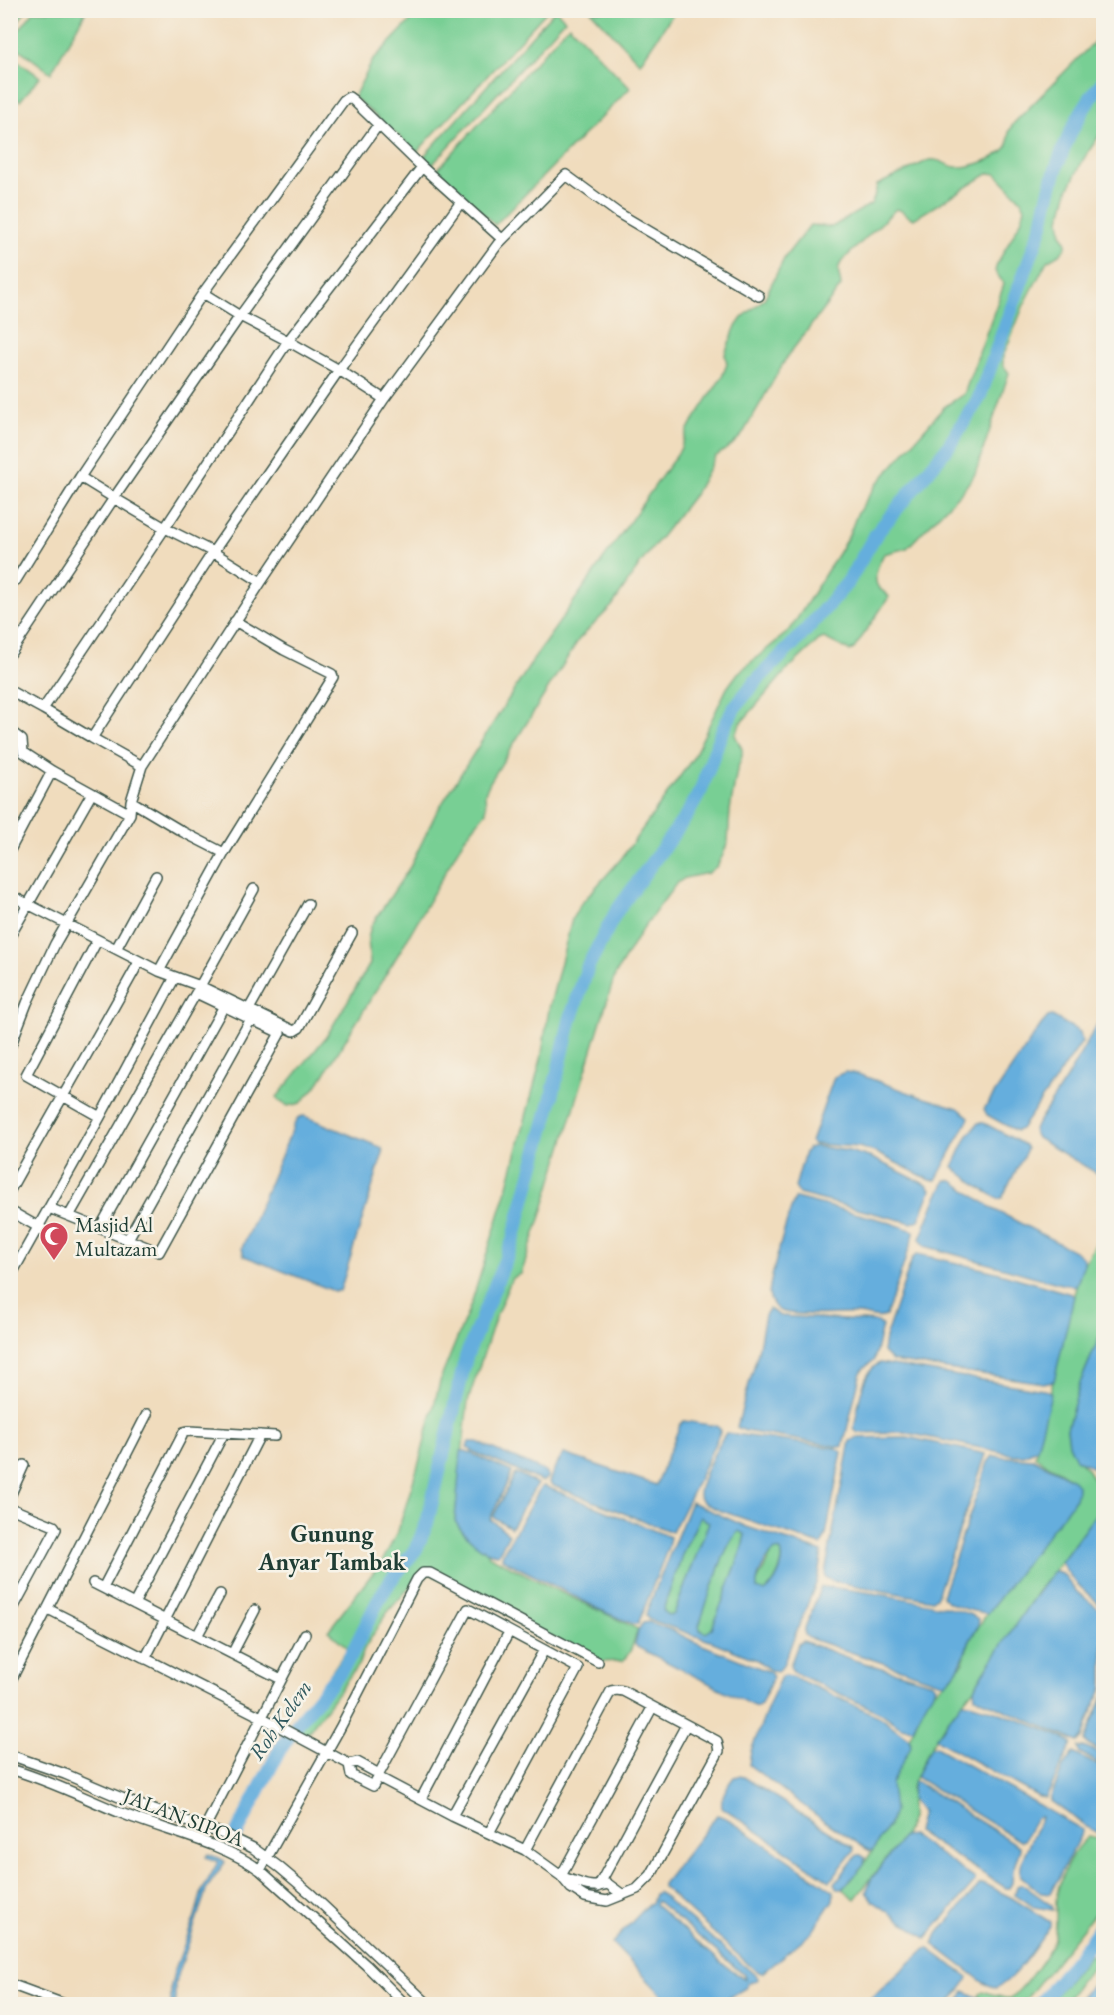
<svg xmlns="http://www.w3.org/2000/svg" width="1114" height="2015" viewBox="0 0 1114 2015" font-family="'EB Garamond',serif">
	<rect width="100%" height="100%" fill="#f7f3e8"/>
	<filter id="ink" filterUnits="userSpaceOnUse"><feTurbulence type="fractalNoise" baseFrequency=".0167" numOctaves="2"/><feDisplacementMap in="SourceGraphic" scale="12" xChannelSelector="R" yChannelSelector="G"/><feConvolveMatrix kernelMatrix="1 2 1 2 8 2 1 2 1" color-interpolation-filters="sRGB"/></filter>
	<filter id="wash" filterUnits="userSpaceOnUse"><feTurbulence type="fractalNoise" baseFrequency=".008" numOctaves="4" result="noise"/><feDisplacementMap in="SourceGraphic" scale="24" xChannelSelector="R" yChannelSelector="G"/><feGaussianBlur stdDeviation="1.35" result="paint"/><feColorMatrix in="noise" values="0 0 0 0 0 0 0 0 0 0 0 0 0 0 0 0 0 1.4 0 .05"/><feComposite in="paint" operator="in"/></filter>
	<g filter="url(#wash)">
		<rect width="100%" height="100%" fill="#f0dcbd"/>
		<path fill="#78cf94" stroke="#4c8664" stroke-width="1.5" d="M11,10l15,1 -15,20 -1,-20z
			M34,11h52l-35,62 -40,-30v-3z
			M420,11h127l-130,141 -63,-55 19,-37z
			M554,11h3l8,9 -133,145 -8,-9z
			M591,11h84l-35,52z
			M569,25l61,63 -135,137 -58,-55z
			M1103,33v97l-20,30 -15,30 -8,29 2,16 4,6v6l-5,6 -14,8 -24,46 -20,50v8l6,8 -34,101 -11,15 -57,59 -23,6c-5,8 -12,23 -6,33 3,4 8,5 11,10l-35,52 -4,2 -26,-13 -5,2 -33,31 -46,53 -5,11 7,14v7l-5,14 -7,40 -2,32 -6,15 -6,10 -8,6 -23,5 -9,6 -35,47 -26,44 -74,241 -20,58 -9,4 -16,38 -28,85 -13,117c3,13 22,28 34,35l-1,2 64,33 86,41c-6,14 -3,18 -15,32l-25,1 -168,-89 -13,6 -31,35 -22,35 -5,15 -56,75 -18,-9 39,-47 24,-35 -20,-17 55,-71 15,-29 22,-72 21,-81 30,-74 35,-111 35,-134 8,-50 23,-90 8,-14 41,-46 72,-101 34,-70 11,-15 52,-43 49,-78 10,-17 8,-21 19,-29 68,-78 20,-13 38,-104 2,-6 -9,-13 2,-7 24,-43 4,-13 -4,-8 -25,-26 -7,-1 -75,46c-8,-2 -10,-9 -18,-10l-54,52c-7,10 -2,14 -1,25l-54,71 -45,78 -10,10 -17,12 -19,35 -56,72 -28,42 -33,33 -89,143 -5,11 1,19 -22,27 -65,114 -80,130 -18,20 -13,3 -9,-5 -2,-4 49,-60 44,-73 -2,-26 3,-12 39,-59 26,-54 101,-159 143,-204 8,-21 34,-52 5,-13 -2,-10 10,-26 7,-10 22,-19 21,-42 25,-32 22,2 39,-23 3,-6 3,-13 52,-25c11,-2 17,6 27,7 15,1 44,-9 52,-22l1,-14 5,-8z
			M11,56l29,21 -20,24 -9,-7z
			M1103,1231v98l-23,54 -13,46 2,15 7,14 11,11 14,23 -5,22 -35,48 -23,29 -64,97 -30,37 -18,30 -15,32v31l-7,18 -49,63 -13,-10 22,-25 27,-43v-37l20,-41 -2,-4 18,-40 5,-6 19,-15 12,-16 7,-22 16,-25 90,-117c6,-24 -25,-27 -41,-42l41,-170 8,-22z
			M700,1517l9,5 -35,92 -3,2 -5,-2 -3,-4 20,-58z
			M739,1531l6,4 -5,20 -28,74 -6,4 -6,-4 -1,-3c7,-21 25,-83 40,-95z
			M775,1550l6,1c4,12 -6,33 -16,41l-8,-2 -1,-6 17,-33z
			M1088,1837l15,3v63l-81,101h-39l-4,-8 1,-3 3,-2 22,7h6c12,-10 39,-45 43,-60 3,-12 2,-24 2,-37 1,-18 17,-54 32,-64z
			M1090,1955l7,2 2,4 -19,20 -16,23h-16z"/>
		<path fill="#65aedd" stroke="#427688" stroke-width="1.5" fill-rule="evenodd" d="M1103,1014v23l-7,13 7,6v121l-66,-39 -4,-8 33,-51z
			M1052,1016l28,16 2,10 -61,87 -5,2 -29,-16 -3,-6 57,-84 7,-8z
			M845,1072l13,2 60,22 40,12 11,9 -1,3 -32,60h-6l-53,-27 -18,-6 -47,-3 -1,-2 23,-65z
			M304,1116l78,32 1,5 -43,138h-6l-90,-35 -2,-8 53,-125 4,-6z
			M978,1123h6l41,22 2,4 -25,49 -3,1 -19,-11 -27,-21 14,-30z
			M815,1146l34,5 23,7 55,27 4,5 -12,30 -7,3 -113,-29 -4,-7 10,-35 3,-4z
			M946,1180l7,1 40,28 83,43 8,7v5l-8,22 -15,-2 -136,-38 -5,-7 16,-40z
			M796,1198l86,22 32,11v3l-28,82c-9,4 -18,-1 -28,-2 -20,-1 -55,3 -74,-2 -5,-1 -9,-4 -11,-8 -2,-3 -3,-5 -4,-9 0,-12 21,-90 27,-97z
			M917,1254l79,18 75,22 3,2 -20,85 -11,2 -151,-22 -9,-9 2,-14 27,-79z
			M769,1309l11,7 98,6 4,4 -8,34 -11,9 -3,6 -17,71 -2,1 -96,-16 -8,-4 21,-75 7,-37z
			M1103,1329l1,144h-1l-27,-14 -7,-15 -2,-15 13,-46z
			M880,1363l169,28 2,3 -14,55 -13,6h-9l-112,-23 -45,1 -4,-4c4,-20 7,-58 26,-66z
			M684,1421l32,5 4,3v3l-26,57 -22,43 -118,-46 -5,-4 6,-15 9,-13 92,31 24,-60z
			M726,1433l110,15 6,4 -16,83 -5,10 -105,-36c-5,-3 -13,-5 -16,-10 -6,-9 19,-56 26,-66z
			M907,1437l79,17 -49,142 -5,4 -100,-19 -7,-4 1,-9 24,-127 6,-3z
			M469,1442h8l67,29 4,6 -5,4h-2l-67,-29 -7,-5z
			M461,1451h5l46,21 -22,47 19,15 -11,20c-16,0 -35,-20 -43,-33z
			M993,1456l40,3 10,5 29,15 5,6 1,5 -2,8 -88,115c-11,0 -42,-8 -46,-17l46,-134z
			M515,1474h4l18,10 -26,44 -18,-11z
			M544,1486l126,51 -2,10 -30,77h-5l-26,-11 -105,-54 1,-6 38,-66z
			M691,1502l56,25 75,25 -5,29 -35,86 -5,4 -7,-1 -13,-10 -44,-18 -65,-23 -2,-4 2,-7zM700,1517l9,5 -35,92 -3,2 -5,-2 -3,-4 20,-58zM739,1531l6,4 -5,20 -28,74 -6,4 -6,-3 -1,-4c7,-20 25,-84 40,-95zM775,1550l6,1c5,12 -6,34 -16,41l-8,-3c-2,-12 9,-31 18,-39z
			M1103,1504h1l-1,103c-15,-13 -32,-26 -42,-45l35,-48 2,-7z
			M1054,1571l10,4 13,17 26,20v75l-14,32 -6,18 -5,5 -103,-45 -1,-9c26,-39 50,-80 80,-117z
			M821,1587c21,0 149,20 158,33 -1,9 -6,14 -10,22 -7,18 -8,27 -24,41l-6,-1 -130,-44 -4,-3v-7z
			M649,1622l22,8 24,12 75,30 3,5 -12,27 -5,3 -119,-60 -2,-3 3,-14 5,-7z
			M803,1641l51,19 79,23 3,4c-9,14 -17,26 -23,42l-12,-2 -20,-14 -88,-41 -3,-6 8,-22z
			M785,1675l6,1 89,41 29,22 2,7 -20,38 3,27 -3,10 -18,29 -3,1 -5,-3 -42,-28 -74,-55 2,-14 25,-64 5,-10z
			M1103,1697v56l-15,-8 -3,-5z
			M962,1702c13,0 100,33 110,41l-26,55 -7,-1 -99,-55 -4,-4z
			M931,1747h5l147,83 -33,64 -9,-1 -20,-17c-4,-14 13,-40 19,-55l1,-4 -5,1 -12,22 -4,1 -101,-62 -3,-3z
			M1078,1747h5l20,8v11l-24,-14z
			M1073,1753l30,15v68l-16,-9 -36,-26v-4l12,-30z
			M739,1776l5,1 109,70 1,3 -24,31 -108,-74c-2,-9 6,-23 12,-30z
			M913,1782h4l102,64 1,3 -7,21 -1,13 -3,5h-3l-89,-56 5,-21 -11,-12z
			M717,1815l9,3 108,73 -1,9 -22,33 -49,40 -6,-2 -93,-84v-3z
			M912,1835l63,44v3l-49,56 -53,-37 -7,-9 6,-14 32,-42z
			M208,1854l15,6 2,2 -18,26 -32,96v20h-4v-19l3,-13 21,-56 7,-25 16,-29 -12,-5z
			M857,1855h4l4,3 -1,6 -22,25h-4l-3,-6z
			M980,1884h4l28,14 38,24v4c-12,17 -35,54 -54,62l-12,-5 -51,-39 3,-8z
			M1022,1884l30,22 1,4 -19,-3 -19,-13 2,-8z
			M658,1892l97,83 2,3 -1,3 -9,2v4l-29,17h-47l-59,-61 37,-39 3,-1 3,-9zM657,1901l87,74 1,4 -16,-10 -74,-64z
			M925,1949h4l39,28c-1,8 -15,19 -20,27h-83z
			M1103,1973v31h-29z
			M964,1991l17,8 2,5h-26z"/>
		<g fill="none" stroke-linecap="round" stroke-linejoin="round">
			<path stroke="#65aedd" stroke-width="2" d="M1088,1945l16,12"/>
			<path stroke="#65aedd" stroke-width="14" d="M235,1837l44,-86 21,-31 40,-48 10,-15 30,-60 11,-17 25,-31 11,-26 39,-166 47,-116 37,-136 20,-84 18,-55 28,-54 71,-97 14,-25 19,-54 14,-28 22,-27 44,-44 48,-55 28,-48 72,-87 31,-49 63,-173c10,-53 27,-103 62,-145
				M1040,2004l48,-59 16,-23"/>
		</g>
	</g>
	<g filter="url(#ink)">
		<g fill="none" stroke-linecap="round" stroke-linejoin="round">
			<g stroke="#3e5549" stroke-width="12">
				<path id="minor" d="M384,399l-45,-29 122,-168
					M80,477l123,-184
					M261,582l-48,-30 126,-182 -51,-29 134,-174
					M10,654l104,-156 -34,-21 -64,103
					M10,691l33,18
					M10,731l12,9 1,12 29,19 78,43
					M92,738l-49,-29 122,-181 -51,-30 126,-182 -37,-23 141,-193 5,-3 4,3 69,67 80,72
					M142,766l-50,-28 121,-186 -48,-24 123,-187 -48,-25 138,-191
					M131,801l52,31 41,21
					M10,850l42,-79
					M10,895l149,76 41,15 94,45 5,-3 53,-95
					M10,936l82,-143
					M97,941l-71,134 74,42
					M116,949l40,-73
					M159,971l65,-118 109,-176 -1,-3 -48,-24 -49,-29
					M200,986l54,-97
					M249,1009l59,-105
					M10,1047l17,-44 28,-59 75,-130 1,-13 11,-35 119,-184 123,-183 114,-155 68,-69 52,38 141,83
					M10,1190c42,-76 87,-152 129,-228
					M49,1208l110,44 121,-219 -84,-40 -127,223
					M10,1211l48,27
					M100,1228l124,-222
					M128,1239l123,-220
					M10,1277l90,-160 75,-140
					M10,1496l14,-31
					M10,1508l44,18 2,3 -46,85
					M93,1583l188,96
					M103,1588l81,-156 5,-1 86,5
					M134,1604l90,-171
					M48,1609l213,108 88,47 8,-2 22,12 -1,3 74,39 73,34 36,26 10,12 14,9 22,4 30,-12 14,-14 68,-124 -2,-10 -94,-50 -6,-1 -6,1 -86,159
					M197,1636l23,-42
					M232,1654l23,-44
					M145,1659l115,-224
					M10,1682l137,-268
					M10,1755l55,19 66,28 95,33 27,13 26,19 32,27 117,110
					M349,1764l2,11 22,11 5,-9
					M10,1769c39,11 74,29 111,44 45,18 100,29 139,57l106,95 39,39
					M379,1774l89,-165 110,59 -89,165
					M421,1799l88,-167
					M452,1816l92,-166
					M202,1833l103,-199
					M260,1870l80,-142 77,-149 6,-6h7l168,89
					M561,1876l91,-168
					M562,1877c18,5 27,13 46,7l15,11
					M598,1887l88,-162
					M10,1984l54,20"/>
			</g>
			<use href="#minor" stroke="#fff" stroke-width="9"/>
		</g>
	</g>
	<defs>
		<g id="mosque-pin" transform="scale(1.5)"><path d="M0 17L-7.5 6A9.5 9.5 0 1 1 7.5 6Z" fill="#d1495b" stroke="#f7f3e8"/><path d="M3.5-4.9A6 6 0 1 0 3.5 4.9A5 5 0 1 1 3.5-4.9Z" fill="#fff"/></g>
	</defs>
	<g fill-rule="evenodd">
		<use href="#mosque-pin" x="54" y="1236"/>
	</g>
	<g text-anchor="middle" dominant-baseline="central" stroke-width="5" stroke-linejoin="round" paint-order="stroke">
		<g font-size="21" fill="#1f3d34" stroke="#f7f3e8" text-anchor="start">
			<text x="75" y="1224">Masjid Al<tspan x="75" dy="24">Multazam</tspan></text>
		</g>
		<g font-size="21" fill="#1f3d34" stroke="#f7f3e8">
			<text transform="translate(184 1817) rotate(21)">JALAN SIPOA</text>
		</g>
		<g font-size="22" font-style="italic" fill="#30595e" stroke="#f7f3e8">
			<text transform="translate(280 1720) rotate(-55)">Roh Kelem</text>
		</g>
		<g font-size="24" font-weight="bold" fill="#1f3d34" stroke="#f7f3e8">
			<text x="332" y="1533">Gunung<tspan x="332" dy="28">Anyar Tambak</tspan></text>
		</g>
	</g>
	<rect width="1114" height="2015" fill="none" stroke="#f7f3e8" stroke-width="36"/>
</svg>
